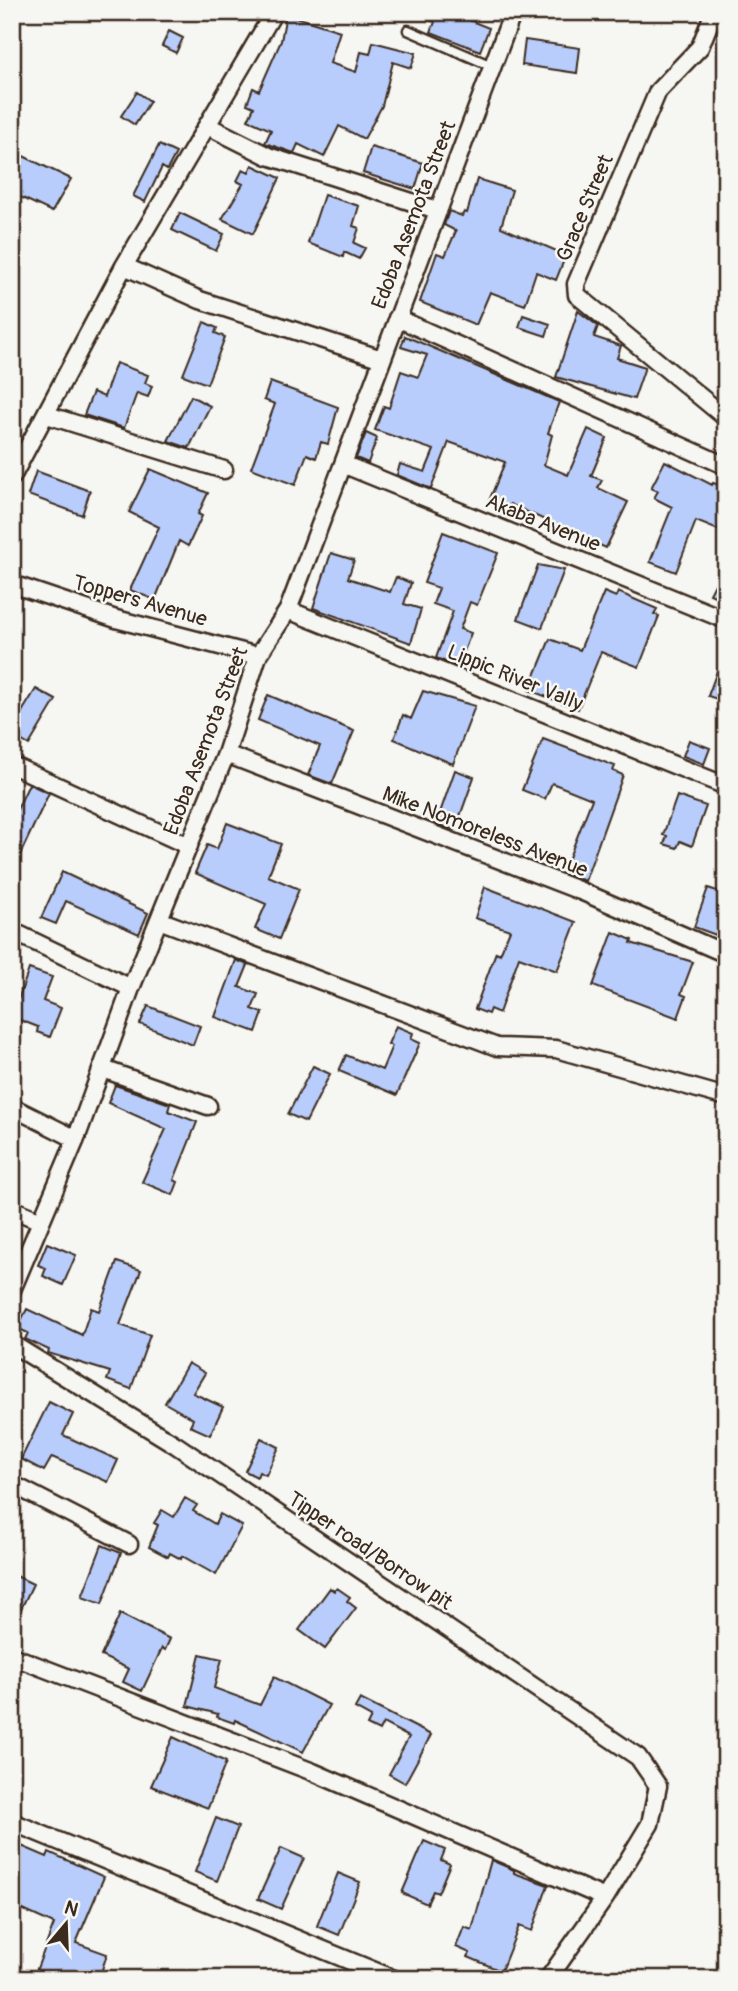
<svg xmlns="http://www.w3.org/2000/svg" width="738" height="1991" viewBox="0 0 738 1991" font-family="Pangolin,sans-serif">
	<rect width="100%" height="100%" fill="#f6f6f2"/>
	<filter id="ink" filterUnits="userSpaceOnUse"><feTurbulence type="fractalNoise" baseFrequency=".0143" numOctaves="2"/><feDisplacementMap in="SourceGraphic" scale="14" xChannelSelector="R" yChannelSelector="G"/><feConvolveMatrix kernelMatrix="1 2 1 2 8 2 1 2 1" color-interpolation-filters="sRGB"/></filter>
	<g filter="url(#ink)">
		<path fill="#b8cdfc" stroke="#3b2a1e" stroke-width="2" d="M413,12h36l40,16 -9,23 -49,-19 4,-10 -22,-7z
			M286,14l54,17 -10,32 26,9 5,-20 9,2 3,-12 43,11 -5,15 -18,-6 -11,44 -18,33 -25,-13 -15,31 -26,-13 -4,9 -29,-10 6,-13 -23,-10 6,-13 -7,-3 6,-16 6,3 22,-50z
			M169,31l14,7 -7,15 -14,-7z
			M525,40l55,8 -3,25 -55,-8z
			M137,92l13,9 -15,24 -14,-9z
			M159,145l17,8 -9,17 -5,-3 -17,35 -12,-6z
			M371,147l52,16 -8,26 -52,-16z
			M19,154l52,25 -19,33 -40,-19v-26z
			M252,165l28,13 -27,56 -31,-15 21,-35 -6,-3 6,-12 6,3z
			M477,179l35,11 -11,37 65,28 -10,25 -20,-8 -11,33 -35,-13 -14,33 -56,-23 17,-49 8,3 11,-25 -12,-6 5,-14 13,5 2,-4 3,1z
			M324,195l35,11 -6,20 6,2 -5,15 11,5 -6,11 -15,-7 -1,5 -35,-14z
			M180,213l44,21 -8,17 -44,-21z
			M578,311l20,15 -4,11 27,9 -4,12 28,9 -11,32 -78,-22z
			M523,315l27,9 -4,12 -27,-9z
			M204,322l13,6 -2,5 10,4 -18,47 -24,-9z
			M405,336l154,66 -11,31 4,2 -8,30 24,10 20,-46 19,9 -16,38 11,4 -4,8 30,14 -22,46 -96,-44 -2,5 -19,-8 16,-39 -39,-14 -17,-6 -18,47 -34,-14 3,-11 25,8 9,-22 -59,-20 9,-24 5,2 12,-37 17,6 9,-22 -26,-8z
			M116,363l32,12 -3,8 7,3 -4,11 -11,-4 -13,35 -40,-13 9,-23 11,5z
			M270,382l68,25 -10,37 -7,-2 -5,16 -9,-4 -12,31 -44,-17 24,-64 -11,-4z
			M191,396l19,10 -21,42 -21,-7z
			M366,433l11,5 -9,25 -12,-5z
			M665,461l47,24 1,-2 13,4v24l-8,19 -22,-9 -20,51 -26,-10 22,-55 -18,-9 4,-7 -7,-3z
			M150,469l58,24 -10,21 4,2 -14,30 -9,-5 -24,59 -25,-10 29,-63 -30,-15z
			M36,471l54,20 -8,24 -54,-20z
			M443,532l55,21 -21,52 -7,-3 -10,27 11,4 -13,34 -22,-9 17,-47 -20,-7 6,-16 -15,-5z
			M331,553l23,7 -6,18 42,14 6,-15 15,6 -7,21 17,5 -10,34 -98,-35z
			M726,563v38l-16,-7z
			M538,565l26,5 -22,58 -24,-9z
			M604,592l12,5 2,-5 39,17 -3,5 5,2 -20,51 -38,-15 -23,57 -49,-19 21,-51 30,11z
			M724,652h2v50l-18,-6z
			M36,689l20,11 -27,45 -17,-10v-7z
			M423,691l52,15 -22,58 -59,-25 9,-24 8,4z
			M268,695l86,36 -22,53 -24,-9 12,-29 -62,-26z
			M543,739l72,27 -2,5 10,4 -38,106 -22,-8 29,-74 -40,-16 -7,16 -23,-9z
			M689,740l21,8 -6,16 -21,-8z
			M455,770l19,7 -19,53 -19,-6z
			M29,784l20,9 -37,79v-52z
			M677,796l29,10 -14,40 -12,-5 -3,7 -13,-4 3,-8 -4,-1z
			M227,823l54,21 -13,32 31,13 -20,50 -24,-10 11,-25 -71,-31 12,-28 10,4z
			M62,872l86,41 -9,21 -73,-33 -10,23 -15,-6z
			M485,887l91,35 -19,49 -38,-14 -20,56 -9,-4 -2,5 -13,-5 21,-57 4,2 10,-24 -35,-12z
			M708,888l18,6v36l-7,-3 -3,8 -22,-8z
			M613,932l19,8 -1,3 62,19 -12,32 5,2 -8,22 -85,-32z
			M236,960l12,5 -9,22 19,7 -6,15 11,4 -7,19 -41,-15z
			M29,969l23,8 -9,24 18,7 -11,29 -13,-5 1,-5 -26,-10z
			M148,1006l52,20 -7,19 -53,-21z
			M396,1026l17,7 -2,6 9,4 -23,52 -58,-24 7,-16 36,15 10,-24 -4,-2z
			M313,1066l17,8 -24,48 -18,-8z
			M115,1085l55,19 -2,7 29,11 -23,58 4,2 -5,13 -31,-13 24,-53 -58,-26z
			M47,1243l29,12 -13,30 -20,-9 3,-8 -8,-3z
			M117,1262l24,8 -21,55 30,10 -19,54 -24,-9 3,-8 -62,-19 1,-3 -24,-11 3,-6 -11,-5 10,-19 55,26 9,-27 8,3z
			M188,1363l17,10 -12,20 30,14 -13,28 -20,-9 3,-7 -28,-16z
			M49,1402l24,12 -10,21 55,25 -10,22 -56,-25 -8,14 -23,-12z
			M261,1438l18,9 -13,28 -7,-3 -2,5 -12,-6z
			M185,1498l12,7 -4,6 22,13 5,-10 22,12 -26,49 -34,-19 -1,3 -11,-6 -2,4 -19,-10 9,-22 -4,-2 8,-13 12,7z
			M102,1545l19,8 -19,51 -20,-7z
			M12,1574l21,10 -12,25 -9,-4z
			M330,1588l4,3 3,-3 13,9 -3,4 9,7 -31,41 -26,-19z
			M120,1614l50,25 -5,11 -3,-2 -20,43 -19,-9 6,-13 -28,-13z
			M200,1654l22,5 -8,29 46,17 14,-28 55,28 -26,47 -68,-32 -1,3 -17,-6 1,-3 -31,-8z
			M360,1699l71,36 -26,48 -16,-9 20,-37 -26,-14 -4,8 -12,-6 4,-8 -16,-9z
			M173,1737l53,25 -18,46 -57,-22z
			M216,1818l22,9 -21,54 -22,-9z
			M424,1841l21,9 -4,10 9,4 -12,29 -5,-2 -6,13 -25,-11z
			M12,1842l35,15 2,-5 55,25 -28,66 31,11 -8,25h-66l21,-55 -42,-19z
			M281,1848l23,10 -23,51 -23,-10z
			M491,1860l23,10v3l34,12 -16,46 -13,-5 -18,45 -33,-14 2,-4 -14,-6 8,-20 8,3z
			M338,1873l22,9 -21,53 -22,-9z"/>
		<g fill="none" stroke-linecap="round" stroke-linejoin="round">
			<g stroke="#3b2a1e" stroke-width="13">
				<path id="lane" d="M408,30l86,37"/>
			</g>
			<g stroke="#3b2a1e" stroke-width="21">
				<path id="street" d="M714,12l-14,35 -42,44 -82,193 1,11 149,123
					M208,126l60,30 169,54
					M124,266l76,34 182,59
					M397,318l329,148
					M47,415l177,55
					M345,465l381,155
					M12,477l112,-211 150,-254
					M12,584l104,35 142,37
					M288,610l438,176
					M226,754l357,138 143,62
					M12,765l177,81
					M159,920l338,127 59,2 170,48
					M12,931l119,57
					M103,1069l105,37
					M12,1107l64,32
					M12,1209l29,12
					M12,1290l64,-151 55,-151 95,-234 32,-98 30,-46 225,-598
					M12,1344l164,101 462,312 20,29 -8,38 -45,74 -57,81
					M12,1484l117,60
					M12,1656l301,116 292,126
					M12,1822l382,157"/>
			</g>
			<use href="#lane" stroke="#f6f6f2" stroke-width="8"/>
			<use href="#street" stroke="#f6f6f2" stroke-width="16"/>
		</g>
	</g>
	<g text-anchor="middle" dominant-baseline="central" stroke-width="5" stroke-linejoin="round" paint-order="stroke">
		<g font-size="21" fill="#3b2a1e" stroke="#f6f6f2">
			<text transform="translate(585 208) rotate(-67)">Grace Street</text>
			<text transform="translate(414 215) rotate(-69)">Edoba Asemota Street</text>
			<text transform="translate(543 523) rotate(22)">Akaba Avenue</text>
			<text transform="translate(140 601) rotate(16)">Toppers Avenue</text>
			<text transform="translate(515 678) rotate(22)">Lippic River Vally</text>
			<text transform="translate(206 741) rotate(-69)">Edoba Asemota Street</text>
			<text transform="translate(485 832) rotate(21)">Mike Nomoreless Avenue</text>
			<text transform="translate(370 1551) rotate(34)">Tipper road/Borrow pit</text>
		</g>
	</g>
	<rect width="738" height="1991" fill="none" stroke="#f6f6f2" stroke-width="42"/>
	<rect x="21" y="21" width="696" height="1949" fill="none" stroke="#3b2a1e" stroke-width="2.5" filter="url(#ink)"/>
	<g transform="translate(66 1924) rotate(19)" stroke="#f6f6f2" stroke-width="5" paint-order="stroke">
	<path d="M0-5L12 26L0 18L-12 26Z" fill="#3b2a1e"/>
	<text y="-10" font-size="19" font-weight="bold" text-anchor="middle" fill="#3b2a1e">N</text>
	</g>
</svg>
